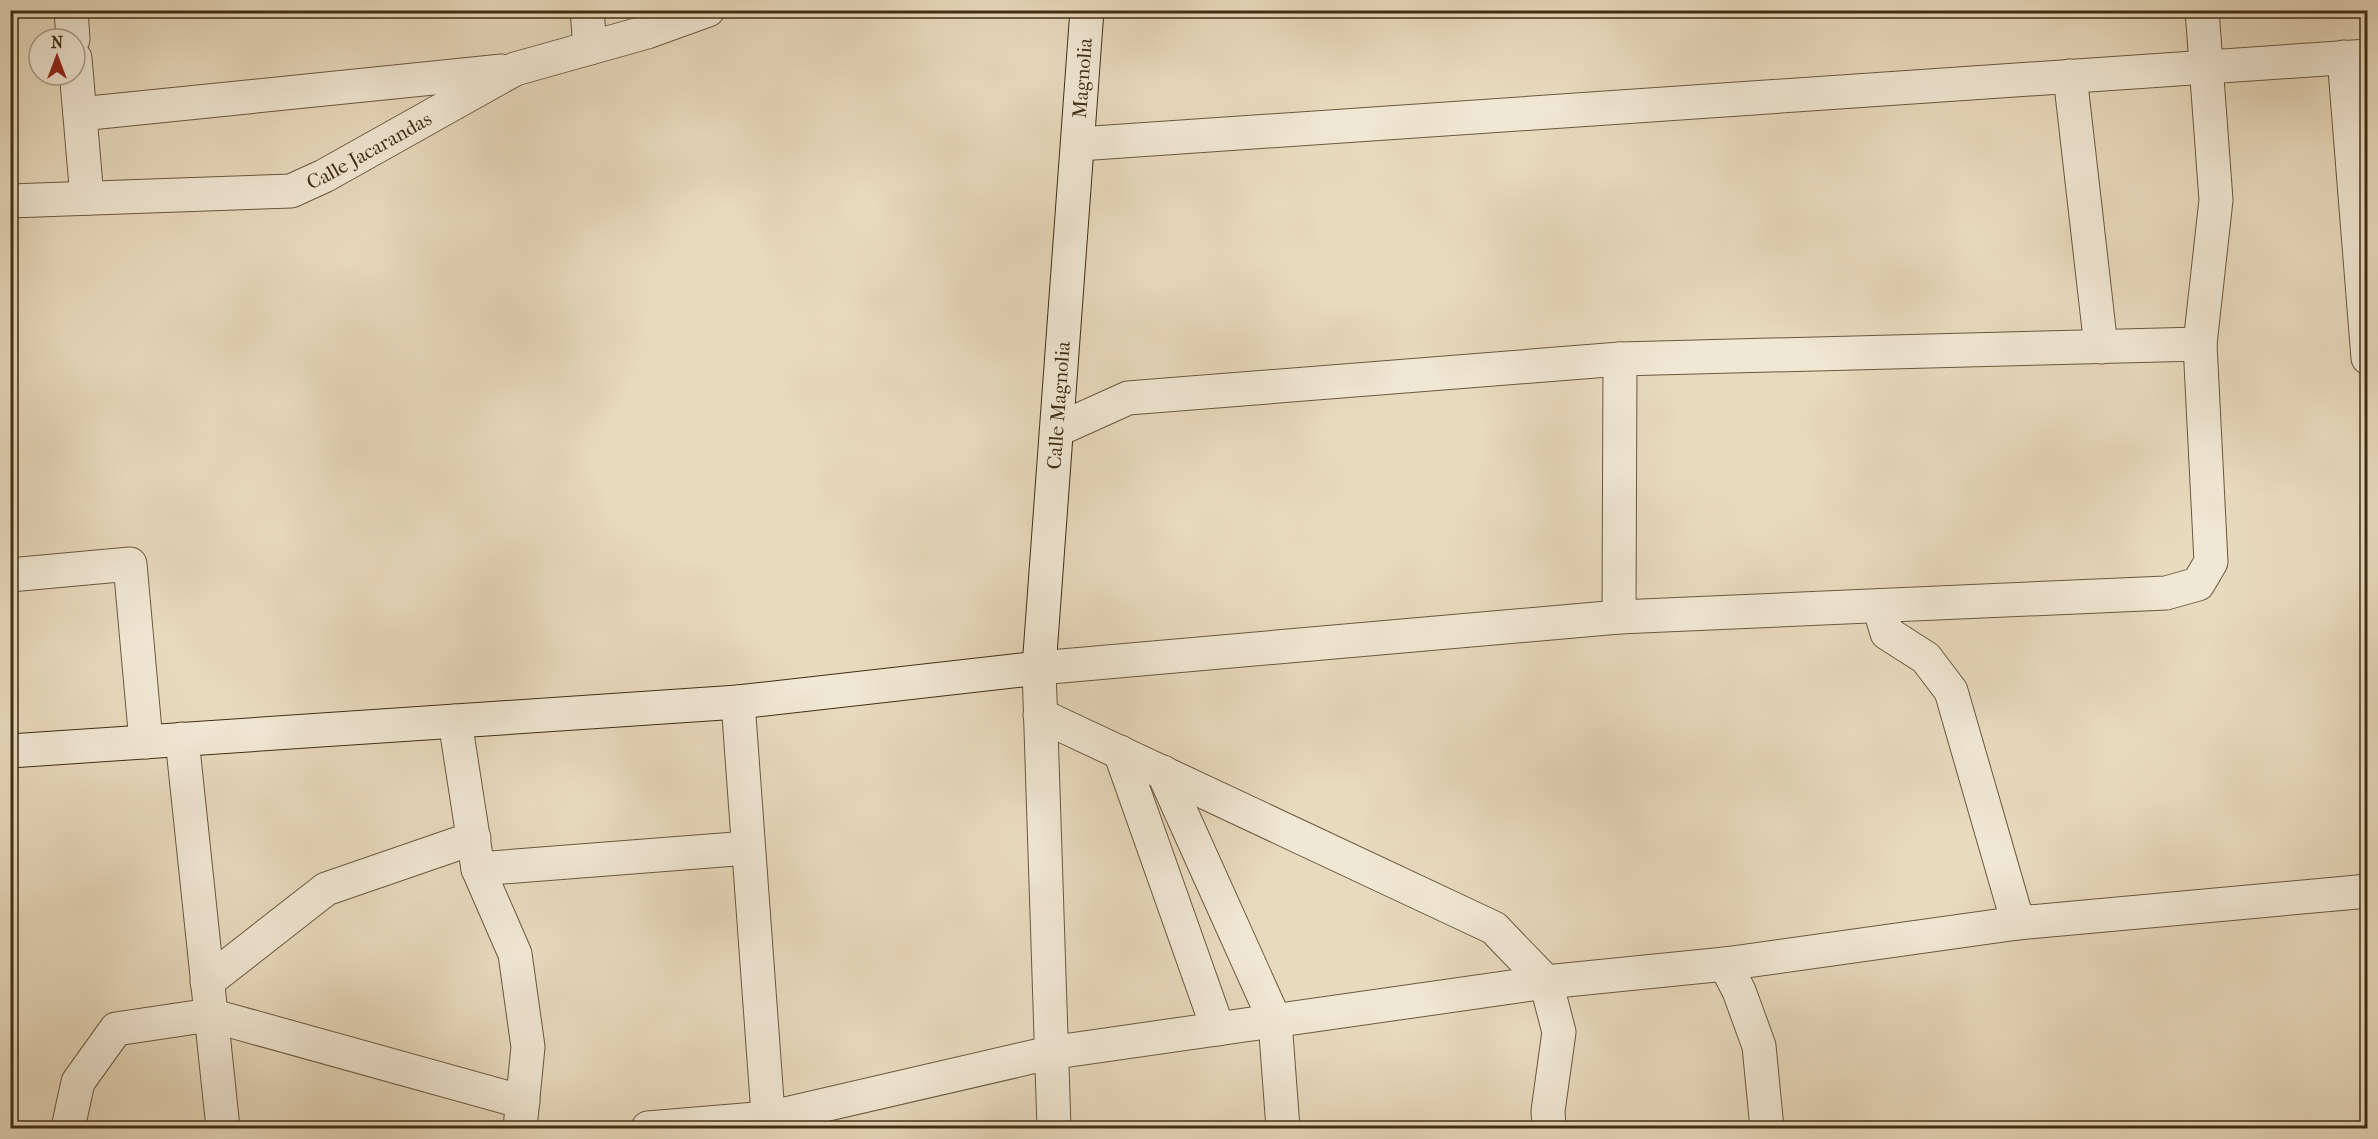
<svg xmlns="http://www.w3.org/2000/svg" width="2378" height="1139" viewBox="0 0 2378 1139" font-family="'IM FELL French Canon',serif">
	<rect width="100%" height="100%" fill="#e8dabd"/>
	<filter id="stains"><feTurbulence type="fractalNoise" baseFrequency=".00333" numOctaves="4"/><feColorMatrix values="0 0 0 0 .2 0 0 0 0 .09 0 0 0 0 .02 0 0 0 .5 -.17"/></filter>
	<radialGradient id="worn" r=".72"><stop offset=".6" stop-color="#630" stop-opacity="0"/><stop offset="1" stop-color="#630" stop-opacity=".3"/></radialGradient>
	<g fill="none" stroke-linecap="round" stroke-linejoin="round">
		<g stroke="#6b593e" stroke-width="35">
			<g id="street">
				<path d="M71,10l2,29"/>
				<path d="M587,10l3,38"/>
				<path d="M2344,57l24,301"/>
				<path d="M75,58l12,140"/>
				<path d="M2070,76l31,271"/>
				<path d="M80,114l422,-43"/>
				<path d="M1079,144l1289,-88"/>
				<path id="s1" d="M10,201l281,-10 33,-15 191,-107 132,-37 61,-22"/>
				<path d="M1057,430l71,-32 492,-39 580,-15"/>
				<path d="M10,575l120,-11 16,178"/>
				<path d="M1879,606l8,27 39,25 25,33 67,232"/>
				<path d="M1619,617l1,-258"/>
				<path d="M738,702l31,426"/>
				<path d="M1040,715l454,213 52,54 13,50 -11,79 1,17"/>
				<path d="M455,721l23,148 37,85 13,93 -8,81"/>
				<path d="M182,739l41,389"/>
				<path d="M1120,752l98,277"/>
				<path d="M1163,772l112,249 8,107"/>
				<path d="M478,869l270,-21"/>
				<path d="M1725,964l14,27 20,55 8,82"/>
				<path d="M207,982l119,-93 148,-51"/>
				<path d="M68,1128l10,-46 38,-53 94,-14 313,87"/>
				<path d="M648,1128l120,-10 281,-65 497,-71 179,-18 293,-41 350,-32"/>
				<path d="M1054,1128l-15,-460 580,-51 547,-24 32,-9 13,-22 -11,-218 16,-144 -14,-190"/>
			</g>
		</g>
		<g stroke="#412e13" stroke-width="35">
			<g id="secondary">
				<path id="s2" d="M10,751l728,-49 301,-34 48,-658"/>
			</g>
		</g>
		<use href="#street" stroke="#f0e7d4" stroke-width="33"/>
		<use href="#secondary" stroke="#f0e7d4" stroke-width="33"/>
	</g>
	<g text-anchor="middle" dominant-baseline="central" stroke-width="4.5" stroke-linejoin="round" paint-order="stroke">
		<g font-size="20" fill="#412e13" stroke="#f0e7d4">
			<text stroke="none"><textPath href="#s2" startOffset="1624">Magnolia</textPath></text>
			<text stroke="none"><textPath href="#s1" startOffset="369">Calle Jacarandas</textPath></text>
			<text stroke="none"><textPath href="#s2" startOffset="1296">Calle Magnolia</textPath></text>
		</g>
	</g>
	<rect width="2378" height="1139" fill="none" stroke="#e8dabd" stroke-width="36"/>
	<rect x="12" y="12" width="2354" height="1115" fill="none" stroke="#412e13" stroke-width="3"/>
	<rect x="18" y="18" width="2342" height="1103" fill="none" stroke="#412e13" stroke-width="1.5"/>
	<g transform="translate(57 57)"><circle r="28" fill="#f0e7d4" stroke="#aa9d87" stroke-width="1.5"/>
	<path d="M0-4.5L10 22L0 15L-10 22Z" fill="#8f2418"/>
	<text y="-9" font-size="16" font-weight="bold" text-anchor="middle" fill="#412e13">N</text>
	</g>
	<rect width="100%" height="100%" filter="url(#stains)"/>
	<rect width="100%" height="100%" fill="url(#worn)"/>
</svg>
